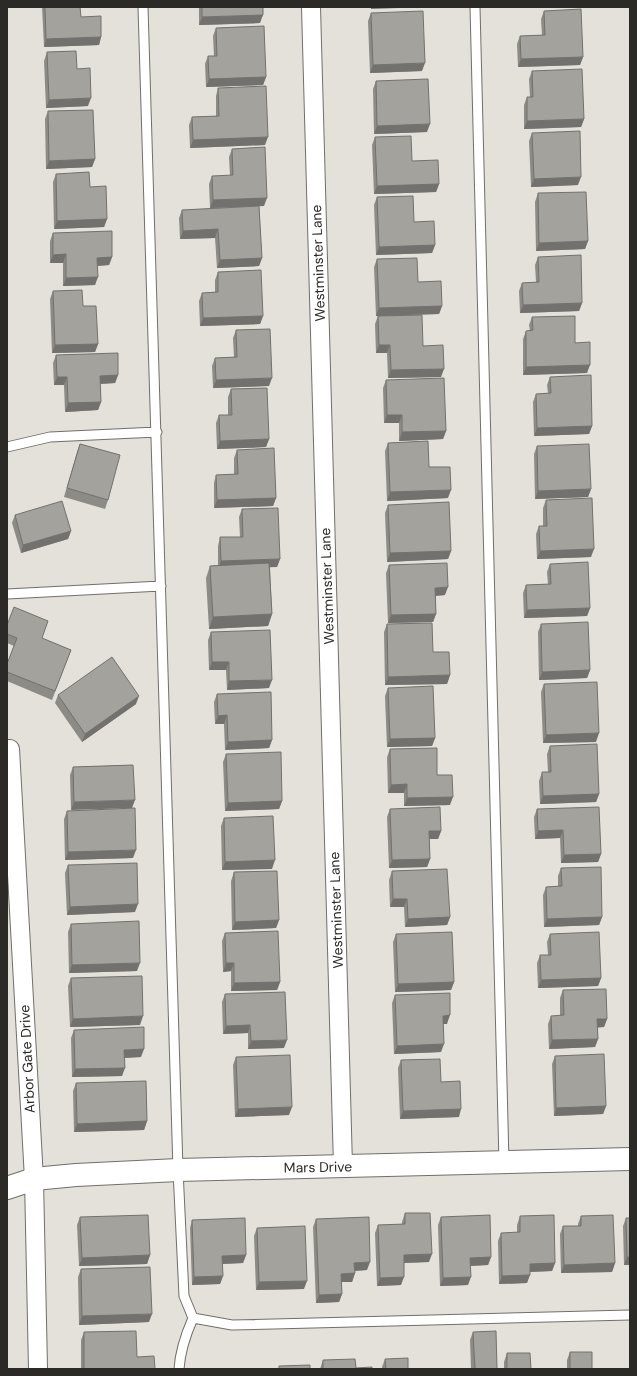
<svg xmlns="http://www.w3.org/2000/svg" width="637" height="1376" viewBox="0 0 637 1376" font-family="'DM Sans',sans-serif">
	<rect width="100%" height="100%" fill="#e3e1da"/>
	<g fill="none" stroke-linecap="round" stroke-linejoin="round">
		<g stroke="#716f69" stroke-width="11">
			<path id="service" d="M143,7l35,1163 6,126 9,22c-7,16 -13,33 -14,51
				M475,7l29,1155
				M7,447l43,-10 107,-5
				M7,594l154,-8
				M193,1318l39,7 398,-10"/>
		</g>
		<g stroke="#716f69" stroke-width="20">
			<path id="minor" d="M311,7l32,1159
				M7,749h3l24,430 4,190"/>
		</g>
		<g stroke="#716f69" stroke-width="24">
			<path id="tertiary" d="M7,1188l27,-9 42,-4 102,-5 452,-11"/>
		</g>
		<use href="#service" stroke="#fff" stroke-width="9"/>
		<use href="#minor" stroke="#fff" stroke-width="18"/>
		<use href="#tertiary" stroke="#fff" stroke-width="22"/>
	</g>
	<path fill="#8d8b86" d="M42,7h38l1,10 20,20 -2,8 -55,2z
		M199,7h64l-3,16 -61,2z
		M544,11l39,46 -3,8 -62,2 -1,-23 3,-8 22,-1 -1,-16z
		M371,13l51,58 -52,2 -2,-52z
		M216,28l50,49 -3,8 -57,2 -1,-23 3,-8h6l-1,-20z
		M47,52l30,17 11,37 -42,2 -2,-47z
		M532,71l52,48 -3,8 -57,2v-24l3,-8h3l-1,-18z
		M376,81l51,51 -53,2 -1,-45z
		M218,88l47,57 -75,3 -1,-23 3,-8 24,-1v-20z
		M48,111l47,48 -3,8 -46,2 -1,-50z
		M532,133l46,52 -47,2 -2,-46z
		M375,137l37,24 27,23 -3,8 -62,2 -2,-49z
		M232,149l32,57 -54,2 -1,-24 3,-8h18l-1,-19z
		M56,174l34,13 17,32 -3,8 -50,2 -1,-47z
		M538,193l50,48 -3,8 -49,2 -1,-49z
		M377,197l37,25 21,23 -3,8 -56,2 -2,-50z
		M259,206l3,52 -3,8 -42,2 -2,-30 -35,1 -1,-21 3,-8z
		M53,233l59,24 -3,8 -11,1 -3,19 -32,1v-23h-13v-22z
		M538,257l44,46 -3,8 -59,2 -1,-22 3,-8 14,-1 -1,-17z
		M377,259l41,23 24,24 -3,8 -37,1 21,31 18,31 -53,1 -1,-25h-11l-1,-29 3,-8h-2l-2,-49z
		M218,272l45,44 -3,8 -60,2 -1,-25 3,-8 13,-1v-12z
		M53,291l30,15 15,38 -3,8 -43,1 -2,-54z
		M532,317l43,26 12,30 -64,2v-36l3,-8h4l-1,-6z
		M236,330l33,56 -56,2 -1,-22 3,-8 19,-1 -1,-19z
		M56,355l62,20 -3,8 -15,1 1,18 -3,8 -33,2 -1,-27h-10l-1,-22z
		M550,377l42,49 -3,8 -55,2 -1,-34 3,-8 12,-1 -1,-8z
		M386,380l60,51 -3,8 -44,2v-18h-15l-1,-35z
		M231,389l38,50 -3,8 -49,2 -1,-26 3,-8h9v-18z
		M388,443l41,24 19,31 -61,3 -2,-50z
		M80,444l28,56 -3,9 -41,-12 13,-45z
		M537,446l54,43 -3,8 -53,2 -1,-45z
		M237,450l39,48 -3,8 -59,2v-25l2,-8 18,-1v-16z
		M546,500l45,57 -54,2 -1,-25 3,-8h4v-18z
		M388,505l63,46 -3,8 -61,3 -2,-49z
		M242,509l38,50 -3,8h-7l2,47 -4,12 -59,3 -3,-51 4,-12 8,-1v-19l2,-9h20l-1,-20z
		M15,515l56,16 -3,8 -47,14 -9,-30z
		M550,564l40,44 -3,8 -63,2 -1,-25 3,-8 22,-1 -1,-12z
		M389,565l56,30 -9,1v18l-3,8 -45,1 -2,-50z
		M387,624l46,28 17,23 -3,9 -62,1 -1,-53z
		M541,624l49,46 -3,8 -48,2 -1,-48z
		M7,625l64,25 -19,50 -45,-19v-17l7,-18 -7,-3z
		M211,632l58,56 -42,2 -1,-20h-17l-1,-30z
		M544,684l52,58 -53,1 -2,-51z
		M388,688l47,50 -3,8 -45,1 -2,-51z
		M217,694l55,46 -3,8 -44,2 -1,-26h-9l-1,-22z
		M58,695l78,9 -54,38 -27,-39z
		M550,746l49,48 -3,8 -56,2 -1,-23 3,-9h6l-1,-18z
		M390,749l47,26 13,30 -46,1v-13h-16l-1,-36z
		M226,754l56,47 -3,8 -54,2 -2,-49z
		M133,765l-62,45 -1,-35 3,-8z
		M390,809l51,22 -3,8h-9l1,20 -3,8 -38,1 -2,-51z
		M537,809l64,45 -3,8 -37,1 -1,-25 -25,1 -1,-22z
		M67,811l66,47 -68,2 -1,-41z
		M224,818l48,51 -50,1 -1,-44z
		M68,865l67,47 -68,3 -2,-42z
		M561,868l41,49 -3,8 -55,2 -1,-32 3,-8 12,-1v-10z
		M392,871l58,46 -3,8 -42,2 -1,-20h-14l-1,-27z
		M234,872l45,48 -3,8 -44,2 -1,-49z
		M71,924l66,47 -68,2 -1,-41z
		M225,933l55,49 -3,8 -46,1v-20l-8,1 -1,-31z
		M396,934l58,48 -3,8 -56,2 -2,-50z
		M550,934l51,44 -3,8 -60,2 -1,-25 3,-8h8l-1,-13z
		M71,978l69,47 -70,2 -2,-41z
		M563,990l44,29 -3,8h-7l1,12 -3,8 -46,2 -1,-25 3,-8h9v-18z
		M225,994l59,54 -36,1v-16l-25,1 -1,-32z
		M395,995l52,29h-4l-2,28 -47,2 -2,-51z
		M74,1030l67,27 -17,1 -2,18 -50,1 -1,-39z
		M555,1056l51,50 -3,8 -49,2 -2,-52z
		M236,1057l53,58 -54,2 -2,-52z
		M401,1060l58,57 -59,2 -2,-51z
		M76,1083l71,38 -3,9 -70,2 -1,-41z
		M405,1213l24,49 -25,1 -3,22 -24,1 -2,-53 3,-8 24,-1v-2z
		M520,1216l35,47 -3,8 -22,1 -3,11 -28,1 -1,-43 3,-8h16v-8z
		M581,1216l34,47 -3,9 -51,1 -1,-39 3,-8h15v-2z
		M80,1217l70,38 -3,9 -68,2 -2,-41z
		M441,1217l50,40 -3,8 -18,1 -2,19 -28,1 -2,-61z
		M626,1218h4v47h-6l-1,-39z
		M316,1219l51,51 -13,1 1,2 -3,9h-11l1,12 -3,8 -23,1 -3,-76z
		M192,1220l54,35 -3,8 -21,1 1,12 -3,8 -28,1 -2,-57z
		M257,1228l47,61 -48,1 -2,-54z
		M81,1269l68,53 -70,3 -1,-48z
		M84,1332l53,25 18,12h-74v-29z
		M473,1332l24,37h-26l-1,-29z
		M570,1352l22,17h-25v-9z
		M507,1353l24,16h-27v-7z
		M385,1359l23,10h-26v-2z
		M323,1360l33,8 16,1h-52z"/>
	<path fill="#73716d" d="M371,7h56l-56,2z
		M263,15l-3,8 -61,2 3,-8z
		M101,37l-2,8 -55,2 2,-8z
		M583,57l-3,8 -62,2 3,-8z
		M425,63l-3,8 -52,2 3,-8z
		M266,77l-3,8 -57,2 3,-8z
		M91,98l-3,8 -42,2 3,-8z
		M584,119l-3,8 -57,2 3,-8z
		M430,124l-3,8 -53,2 3,-8z
		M268,137l-3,8 -75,3 3,-8z
		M95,159l-3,8 -46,2 3,-8z
		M581,177l-3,8 -47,2 3,-8z
		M439,184l-3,8 -62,2 3,-8z
		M267,198l-3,8 -54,2 3,-8z
		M107,219l-3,8 -50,2 3,-8z
		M218,229l-3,9 -35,1 3,-8z
		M588,241l-3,8 -49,2 3,-8z
		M435,245l-3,8 -56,2 3,-8z
		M66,254l-3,9h-13l3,-8z
		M112,257l-3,8 -15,1 3,-8z
		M262,258l-3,8 -42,2 3,-8z
		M98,277l-3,8 -32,1 3,-8z
		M582,303l-3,8 -59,2 3,-8z
		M442,306l-3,8 -63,2 3,-8z
		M263,316l-3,8 -60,2 3,-8z
		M98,344l-3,8 -43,1 3,-8z
		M379,345h11l-3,8h-11z
		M590,365l-3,8 -64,2 3,-8z
		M444,369l-3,8 -53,1 3,-8z
		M118,375l-3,8 -18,1 3,-8z
		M57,377h10l-3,8h-10z
		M272,378l-3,8 -56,2 3,-8z
		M101,402l-3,8 -33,2 3,-9z
		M387,415h15l-3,8h-15z
		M592,426l-3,8 -55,2 3,-8z
		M446,431l-3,8 -44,2 3,-9z
		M269,439l-3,8 -49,2 3,-8z
		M591,489l-3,8 -53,2 3,-8z
		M451,490l-3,8 -61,3 3,-9z
		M276,498l-3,8 -59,2 3,-8z
		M71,531l-3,8 -47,14 2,-8z
		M594,549l-3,8 -54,2 3,-8z
		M451,551l-3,8 -61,3 3,-9z
		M280,559l-3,8 -59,2 3,-8z
		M448,587l-3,8 -13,1 3,-8z
		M590,608l-3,8 -63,2 3,-8z
		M272,614l-4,12 -59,3 4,-12z
		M436,614l-3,8 -45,1 3,-8z
		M212,662h17l-3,8h-17z
		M590,670l-3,8 -48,2 3,-8z
		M450,675l-3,9 -62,1 3,-8z
		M272,680l-3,8 -42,2 2,-9z
		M139,696l-3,8 -54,38 3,-8z
		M227,715l-3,9h-9l3,-8z
		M599,733l-3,9 -53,1 3,-8z
		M435,738l-3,8 -45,1 3,-8z
		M272,740l-3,8 -44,2 3,-8z
		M407,784l-3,9h-16l3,-8z
		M599,794l-3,8 -56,2 3,-8z
		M453,797l-3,8 -46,1 3,-8z
		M135,800l-3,8 -61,2 3,-8z
		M282,801l-3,8 -54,2 3,-8z
		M563,830l-3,8 -25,1 3,-8z
		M429,831h12l-3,8h-12z
		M136,850l-3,8 -68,2 3,-8z
		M601,854l-3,8 -37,1 3,-8z
		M430,859l-3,8 -38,1 3,-8z
		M275,860l-3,9 -50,1 3,-8z
		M393,899h14l-3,8h-14z
		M138,904l-3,8 -68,3 3,-8z
		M450,917l-3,8 -42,2 3,-8z
		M602,917l-3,8 -55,2 3,-8z
		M279,920l-3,8 -44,2 3,-8z
		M140,963l-3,8 -68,2 3,-8z
		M226,963h8l-3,8 -8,1z
		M601,978l-3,8 -60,2 3,-8z
		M280,982l-3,8 -46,1 3,-8z
		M454,982l-3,8 -56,2 3,-8z
		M450,1015l-3,9h-7l3,-8z
		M143,1016l-3,9 -70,2 3,-8z
		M597,1019h10l-3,8 -10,1z
		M250,1025l-2,8 -25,1 3,-8z
		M598,1039l-3,8 -46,2 3,-9z
		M287,1040l-3,8 -36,1 3,-8z
		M444,1044l-3,8 -47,2 3,-8z
		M144,1049l-3,8 -20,1 3,-8z
		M125,1068l-3,8 -50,1 3,-8z
		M606,1106l-3,8 -49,2 2,-8z
		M292,1107l-3,8 -54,2 3,-8z
		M461,1109l-2,8 -59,2 3,-8z
		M147,1121l-3,9 -70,2 3,-8z
		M432,1254l-3,8 -28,1 3,-8z
		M150,1255l-3,9 -68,2 3,-8z
		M246,1255l-3,8 -24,1 3,-8z
		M491,1257l-3,8 -21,1 3,-8z
		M627,1257h3v8h-6z
		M370,1262l-3,8 -16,1 3,-8z
		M555,1263l-3,8 -25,1 3,-8z
		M615,1263l-3,9 -51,1 3,-8z
		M355,1273l-3,9h-14l3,-8z
		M530,1275l-3,8 -28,1 3,-8z
		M223,1276l-3,8 -28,1 2,-8z
		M404,1277l-3,8 -24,1 3,-8z
		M471,1277l-3,8 -28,1 3,-8z
		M307,1281l-3,8 -48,1 3,-8z
		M342,1294l-3,8 -23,1 3,-8z
		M152,1314l-3,8 -70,3 3,-9z"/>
	<path fill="#a4a29c" stroke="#73716d" d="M45,7h35l1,10 20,-1v21l-55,2z
		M202,7h61v8l-61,2z
		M581,9l2,48 -62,2 -1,-23 25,-1 -1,-24z
		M423,11l2,52 -52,2 -2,-52z
		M264,26l2,51 -57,2 -1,-23h9l-1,-28z
		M76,51l1,18 13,-1 1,30 -42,2 -2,-48z
		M582,69l2,50 -57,2v-24h6l-1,-26z
		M428,79l2,45 -53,2 -1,-45z
		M266,86l2,51 -75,3 -1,-23 27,-1 -1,-28z
		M93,110l2,49 -46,2 -1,-50z
		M580,131l1,46 -47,2 -2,-46z
		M411,136l1,25 26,-1 1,24 -62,2 -2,-49z
		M265,147l2,51 -54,2 -1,-24 21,-1 -1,-26z
		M89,172l1,15 16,-1 1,33 -50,2 -1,-47z
		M586,192l2,49 -49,2 -1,-50z
		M413,196l1,26 20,-1 1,24 -56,2 -2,-50z
		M259,206l3,52 -42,2 -2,-31 -35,2 -1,-21z
		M112,231v26l-15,1 1,19 -32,1v-24l-13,1v-22z
		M581,255l1,48 -59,2 -1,-22 17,-1 -1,-25z
		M417,258l1,24 23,-1 1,25 -63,2 -2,-49z
		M261,270l2,46 -60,2 -1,-25 16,-1v-20z
		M82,290l1,16h13l2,38 -43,1 -2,-54z
		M422,315l1,31 20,-1 1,24 -53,1 -1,-25h-11l-1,-29z
		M575,316v27l15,-1v23l-64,2v-36l7,-1 -1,-13z
		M270,329l2,49 -56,2 -1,-22 22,-1 -1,-27z
		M118,353v22l-18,1 1,26 -33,1 -1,-26h-10l-1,-22z
		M591,375l1,51 -55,2 -1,-34 15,-1 -1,-16z
		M444,378l2,53 -44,1v-17h-15l-1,-35z
		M267,388l2,51 -49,2 -1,-26h13l-1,-26z
		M428,441l1,26h21l1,23 -61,2 -2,-49z
		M80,444l40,11 -12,45 -41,-12z
		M589,444l2,45 -53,2 -1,-45z
		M274,448l2,50 -59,2 -1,-25 22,-1 -1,-24z
		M592,498l2,51 -54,2 -1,-25h8l-1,-26z
		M62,501l9,30 -48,14 -8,-30z
		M449,502l2,49 -61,2 -2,-48z
		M278,508l2,51 -59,2 -1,-24h23l-1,-28z
		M588,562l2,46 -63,2 -1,-25 25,-1 -1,-20z
		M269,563l3,51 -59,3 -3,-51z
		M447,563l1,24 -13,1 1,26 -45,1 -2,-50z
		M14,607l34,14 -6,17 29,12 -16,41 -48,-19v-8l10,-26 -10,-4v-9z
		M588,622l2,48 -48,2 -1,-48z
		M432,623l1,29h16l1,23 -62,2 -1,-53z
		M270,630l2,50 -43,1v-19h-17l-1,-30z
		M112,657l27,39 -54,38 -27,-39z
		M597,682l2,51 -53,2 -2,-51z
		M433,686l2,52 -45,1 -2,-51z
		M271,692l1,48 -44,2 -1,-27 -9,1 -1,-22z
		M597,744l2,50 -56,2 -1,-24h9l-1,-26z
		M437,748v27h15l1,22 -46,1v-14l-16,1 -1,-36z
		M281,752l1,49 -54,2 -2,-49z
		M133,765l2,35 -61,2 -1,-35z
		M440,807l1,24h-12l1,28 -38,1 -2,-51z
		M599,807l2,47 -37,1 -1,-25 -25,1 -1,-22z
		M135,808l1,42 -68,2 -1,-41z
		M273,816l2,44 -50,2 -1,-44z
		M137,863l1,41 -68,3 -2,-42z
		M601,867l1,50 -55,2 -1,-32 16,-1 -1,-18z
		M447,869l3,48 -42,2 -1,-20h-14l-1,-28z
		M277,871l2,49 -44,2 -1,-50z
		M139,921l1,42 -68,2 -1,-41z
		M278,931l2,51 -46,1v-20h-8l-1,-30z
		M452,932l2,50 -56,2 -2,-50z
		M599,932l2,46 -60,2 -1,-25h11l-1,-21z
		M142,976l1,40 -70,3 -2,-41z
		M606,989l1,30h-10l1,20 -46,1 -1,-24 13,-1 -1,-25z
		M285,992l2,48 -36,1 -1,-16 -24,1 -1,-32z
		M450,993v22l-7,1 1,28 -47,2 -2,-51z
		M144,1027v22l-20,1 1,18 -50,1 -1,-39z
		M604,1054l2,52 -50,2 -1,-52z
		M290,1055l2,52 -54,2 -2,-52z
		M440,1059l1,23 19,-1 1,28 -58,2 -2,-51z
		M146,1081l1,40 -70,3 -1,-41z
		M405,1213h25l2,41 -28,1v22l-24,1 -2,-53 27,-1z
		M148,1215l2,40 -68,3 -2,-41z
		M490,1215l1,42 -21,1 1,19 -28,1 -2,-61z
		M554,1215l1,48 -25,1v11l-28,1 -1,-43 19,-1v-16z
		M613,1215l2,48 -51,2 -1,-39h18v-10z
		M369,1217l1,45 -16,1 1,10 -14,1 1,20 -23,1 -3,-76z
		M245,1218l1,37 -24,1 1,20 -29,1 -2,-57z
		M626,1218h4v39h-3z
		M305,1226l2,55 -48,1 -2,-54z
		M150,1267l2,47 -70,2 -1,-47z
		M136,1331l1,26 17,-1 1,13h-71v-37z
		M496,1331l1,38h-22l-2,-37z
		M570,1352h22v17h-22z
		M507,1353h23l1,16h-24z
		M408,1358v11h-22l-1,-10z
		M355,1359l1,9 16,-1v2h-49v-9z
		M310,1365v4h-31v-3z"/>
	<g text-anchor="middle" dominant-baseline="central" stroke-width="4" stroke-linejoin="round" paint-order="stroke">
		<g font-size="14" fill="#2b2a27" stroke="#fff">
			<text transform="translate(318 263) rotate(-92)">Westminster Lane</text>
			<text transform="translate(327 586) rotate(-92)">Westminster Lane</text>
			<text transform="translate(336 910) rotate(-92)">Westminster Lane</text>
			<text transform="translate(27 1059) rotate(-93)">Arbor Gate Drive</text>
			<text transform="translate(318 1167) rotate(-1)">Mars Drive</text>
		</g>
	</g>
	<rect width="637" height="1376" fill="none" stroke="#2b2a27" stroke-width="16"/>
</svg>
